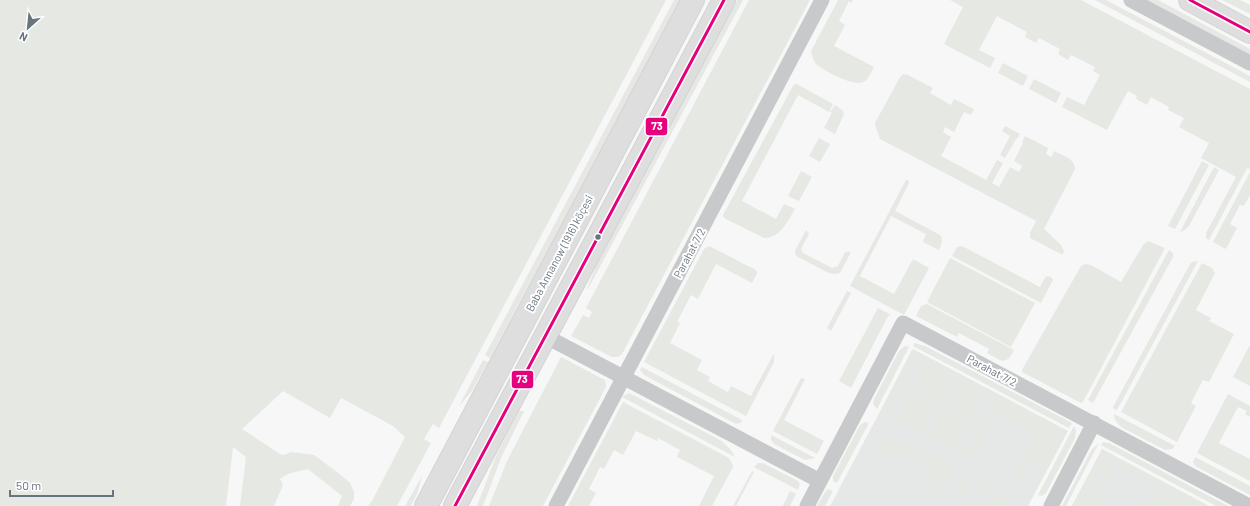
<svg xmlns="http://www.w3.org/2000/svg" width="1250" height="506" viewBox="0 0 1250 506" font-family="Barlow,sans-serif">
	<rect width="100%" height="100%" fill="#f7f7f7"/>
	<path fill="#e6e7e7" d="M913,349l155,82 -40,75h-198z
		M1102,449l107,57h-137z"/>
	<path fill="#e6e8e4" d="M0,0h666l-227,428 -6,-4 -9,15 7,4 -34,63h-29l4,-5 33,-64 -12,-11 -52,-28 -11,20 -47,-27 -41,38 38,25 4,1 7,-3 23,3 27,20 9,8 4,9v7l-4,7h-12l4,-10 -34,-27c-10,3 -20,3 -28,10l3,6 -9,21h-34l6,-49 -13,-10 -7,59h-226z
		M674,0h6l-190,358 -5,-3z
		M737,0h6l-155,289h-1l10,-26z
		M749,0h61l-188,354 -4,3h-6l-41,-21 12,-21 6,3 3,-6 -6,-4z
		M838,0h15l-2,3 -2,-2 -10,20 6,4 -11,21 40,21c-3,5 -5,13 -11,15 -9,5 -41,-12 -48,-19 -2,-4 -3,-8 -4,-12z
		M950,0h131l169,89v80l-3,-1 -38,72 -3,-2v-5l30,-56 -35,-19 8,-15 -30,-16 5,-9 -16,-8 1,-3 -18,-10 -4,8 -11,-6 1,-3 -9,-5 -21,39 -45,-23 5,-10 17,8 16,-30 -7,-4 2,-4 -24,-12 -3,5 -10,-6 2,-5 -21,-11 -3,5 -11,-6 2,-5 -30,-16 -18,34 16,8 -5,10 -46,-24 19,-37z
		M1095,0h11l144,76v6z
		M1145,0h13l92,49v7z
		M1222,0h18l10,5v9z
		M1003,63l25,13 -5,10 -25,-13z
		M903,74l5,1 25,13 -3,5 21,12 3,-6 20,10 -3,6 -7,-3 -10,20 -9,-5 -2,5 8,5 -10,19 45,24 11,-20 6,3 -11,20 7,4 11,-20 9,5 3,-6 -8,-5 9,-18 -1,-1 3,-6 23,12 -2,6 5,3 3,-6c7,4 22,8 21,18l-31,60 17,16 3,6 -1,3h-2l-31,-16v-5l6,-12 -156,-82 -4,-11 -1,-5 25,-46z
		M1034,79l27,14 -5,10 -27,-14z
		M794,84h3l36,20 -4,8 -31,-17 -56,106 34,18 8,-15 11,5c-7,12 -16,30 -31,29l-40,-20 -1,-3z
		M835,105l7,5 2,4 -9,20 -11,-6 8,-15 -2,-1z
		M1005,126l15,8 -3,5h-1l-11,19 -5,-3 10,-19 -8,-5z
		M819,138l11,6 -10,18 -11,-6z
		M1202,161l7,4 -34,64 -7,-3z
		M1214,167l5,3 -30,56 -4,4 -5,2z
		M801,171l11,6 -13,24 -11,-5z
		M1250,172v23l-6,11 -4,-1 -10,19 7,4 -11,21 -13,-7z
		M906,180h2l1,3 -14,28 45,24c4,4 1,10 -1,15l-16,-8 3,-8 -35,-18 -31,60 34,18 19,-35 16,9 -25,47 -54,-29z
		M806,230l3,4 -8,15 2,4 29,15 6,-2 7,-14h6l-11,21 -5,1 -6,-1 -33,-17 -1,-5z
		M1148,241l17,7 -82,154 -2,1 -59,-31 1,-4 58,-102 5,-2 5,1 30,17 22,-37z
		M709,246l47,24 1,3 -5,10 -36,-19 -18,35 -7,-4 -14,27 3,1 -10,20 32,17 -5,10 13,7 -2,4 20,11 3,-6 20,10 22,-41 1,1v6l-28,54 -102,-54 60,-113z
		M962,246l78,41 6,-11 5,1 2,3 -12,23 -89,-47 5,-9z
		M1169,250l4,3v4l-80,146 -5,-3z
		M950,258l85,45 -24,44 -84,-45z
		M1198,261l-81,149 -3,-1 -1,-2 77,-143 2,-2z
		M1202,263l10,5 3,5 -19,37 15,8 -2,3 25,13 -25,48 -6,-2 -12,23 5,3 -19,36 -56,-30z
		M847,291l4,2 -20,38 -4,-3z
		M927,304l87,46c-3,6 -5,10 -12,11l-15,-8 2,-4 -30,-16 -2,4 -41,-21 5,-10z
		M878,308l13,7 -3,1 -37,72 -12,-7z
		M914,343l11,3 147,77 -3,5 -156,-82z
		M1250,345v41l-17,-9z
		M905,346l4,1 -32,62 -4,-5 1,-5 25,-48z
		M912,350l155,81 -21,39 -16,-8 -8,15 -6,1 -6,-2 23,-43 -37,-20 -24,45 -45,-23 2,-4 40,21 12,-24 -10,-5 2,-3 10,5 12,-24 -82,-43 -12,23 10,6 -2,3 -10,-5 -13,24 39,20 -2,4 -42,-23z
		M561,357l42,22 2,1 1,7 -63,119h-54l18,-45z
		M483,360l5,2 -16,29 -13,15z
		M925,366l26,13 -11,22 -26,-14z
		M642,367l100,53c-1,4 -4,4 -8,3l-90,-48 -4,-5z
		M801,378l4,1 -21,41 40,21 -7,13 -44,-23z
		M955,381l26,14 -11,21 -26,-13z
		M629,393l93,48 9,9 4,7 -113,-60z
		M911,393l26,14 -12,21 -25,-14z
		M1228,394l22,12v11l-5,-3 2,-3 -9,-4 -19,36 31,16v22l-53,-28z
		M623,402l106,56 4,7v2l-21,39h-13l15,-30 -37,-19 3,-7 -22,-12 -1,3 -21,-10 -13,24 -9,-5 -10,19 -4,-2 -11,22 7,4 -7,13h-21z
		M941,409l26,13 -12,22 -25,-14z
		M519,411h5l-23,47 -18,48h-6l19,-50z
		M1114,414l61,32 -3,3 -7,1 -44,-23 -6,-7z
		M865,422l4,1 -32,60 -4,-2v-5l27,-51z
		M1074,426l2,4 -1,8 -29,55 -4,3 -4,-1z
		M771,435l44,23 -10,2 -31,-16 -3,-4z
		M892,440l7,1 14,7 -6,10 -15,-8 -5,9 -8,-4 6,-11z
		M1103,442l6,1 119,63h-12l-115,-61z
		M1099,443l-33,63h-4l30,-57z
		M1102,450l107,56h-12l-98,-51z
		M922,452l30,16 -21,38h-3l11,-20 -12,-6 5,-9 -16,-8z
		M1098,457l17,9 -6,13 -3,-2 -1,-5 -2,-2h-6l-3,6 2,4 -13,26h-11z
		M1195,457l55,29v9l-55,-29 -2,-4z
		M758,463h5l35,18 2,3 -2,6 -44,-23z
		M752,471l2,1 -18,34h-3z
		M964,474l8,4 -12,23 -5,-3 -5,8h-4z
		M422,476l-5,18 -6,12h-6z
		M1105,479l3,2 -14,25h-9l13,-25h5z
		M978,481c10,5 32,12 29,25h-16l4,-8 -17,-9 -3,5 -2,-2z
		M1157,488l31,16 -1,2h-40z
		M828,489l5,2 -8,15h-8l8,-14z
		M790,491l6,3 -6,12h-7z
		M972,494l2,1 -2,5 11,6h-13l-4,-2z"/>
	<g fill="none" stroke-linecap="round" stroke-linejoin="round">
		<g stroke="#d2d3d4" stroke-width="24">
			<path id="primary" d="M1190,0l60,32
				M426,506l267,-506
				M455,506l269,-506"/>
		</g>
		<path stroke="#c8c9ca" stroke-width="15" d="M1131,0l119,63
			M545,336l275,145
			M556,506l266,-506
			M807,506l96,-183 346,183
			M1051,506l43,-83"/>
		<use href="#primary" stroke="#dedede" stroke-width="22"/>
		<g stroke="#fff" stroke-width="6">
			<path id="bus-1" d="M1190,0l60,32
				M455,506l269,-506"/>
		</g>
		<use href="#bus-1" stroke="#e5007d" stroke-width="3"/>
	</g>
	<circle fill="#66757e" stroke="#fff" stroke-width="1.5" cx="598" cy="237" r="3.5"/>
	<g text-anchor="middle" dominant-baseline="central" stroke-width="4" stroke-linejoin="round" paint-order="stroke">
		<g font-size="11" fill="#66757e" stroke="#fff">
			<text transform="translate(559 253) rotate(-62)">Baba Annanow (1916) köçesi</text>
			<text transform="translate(689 253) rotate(-62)">Parahat 7/2</text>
			<text transform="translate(992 370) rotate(28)">Parahat 7/2</text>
		</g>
	</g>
	<g stroke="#fff" stroke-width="1.5">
		<rect x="645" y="117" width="23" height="19" rx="4" fill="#e5007d"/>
		<rect x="511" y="370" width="23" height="19" rx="4" fill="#e5007d"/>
	</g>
	<g font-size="11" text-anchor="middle" font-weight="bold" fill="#fff">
		<text x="657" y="130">73</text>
		<text x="522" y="383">73</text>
	</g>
	<g transform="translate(28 28) rotate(207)" stroke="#ffffff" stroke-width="3" paint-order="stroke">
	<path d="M0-3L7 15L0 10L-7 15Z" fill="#66757e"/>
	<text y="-6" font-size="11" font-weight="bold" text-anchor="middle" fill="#66757e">N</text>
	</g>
	<path d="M10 490v6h103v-6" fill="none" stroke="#66757e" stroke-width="2"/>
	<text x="16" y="490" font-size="12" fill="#66757e" stroke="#ffffff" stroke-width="3" paint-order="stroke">50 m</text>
</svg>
